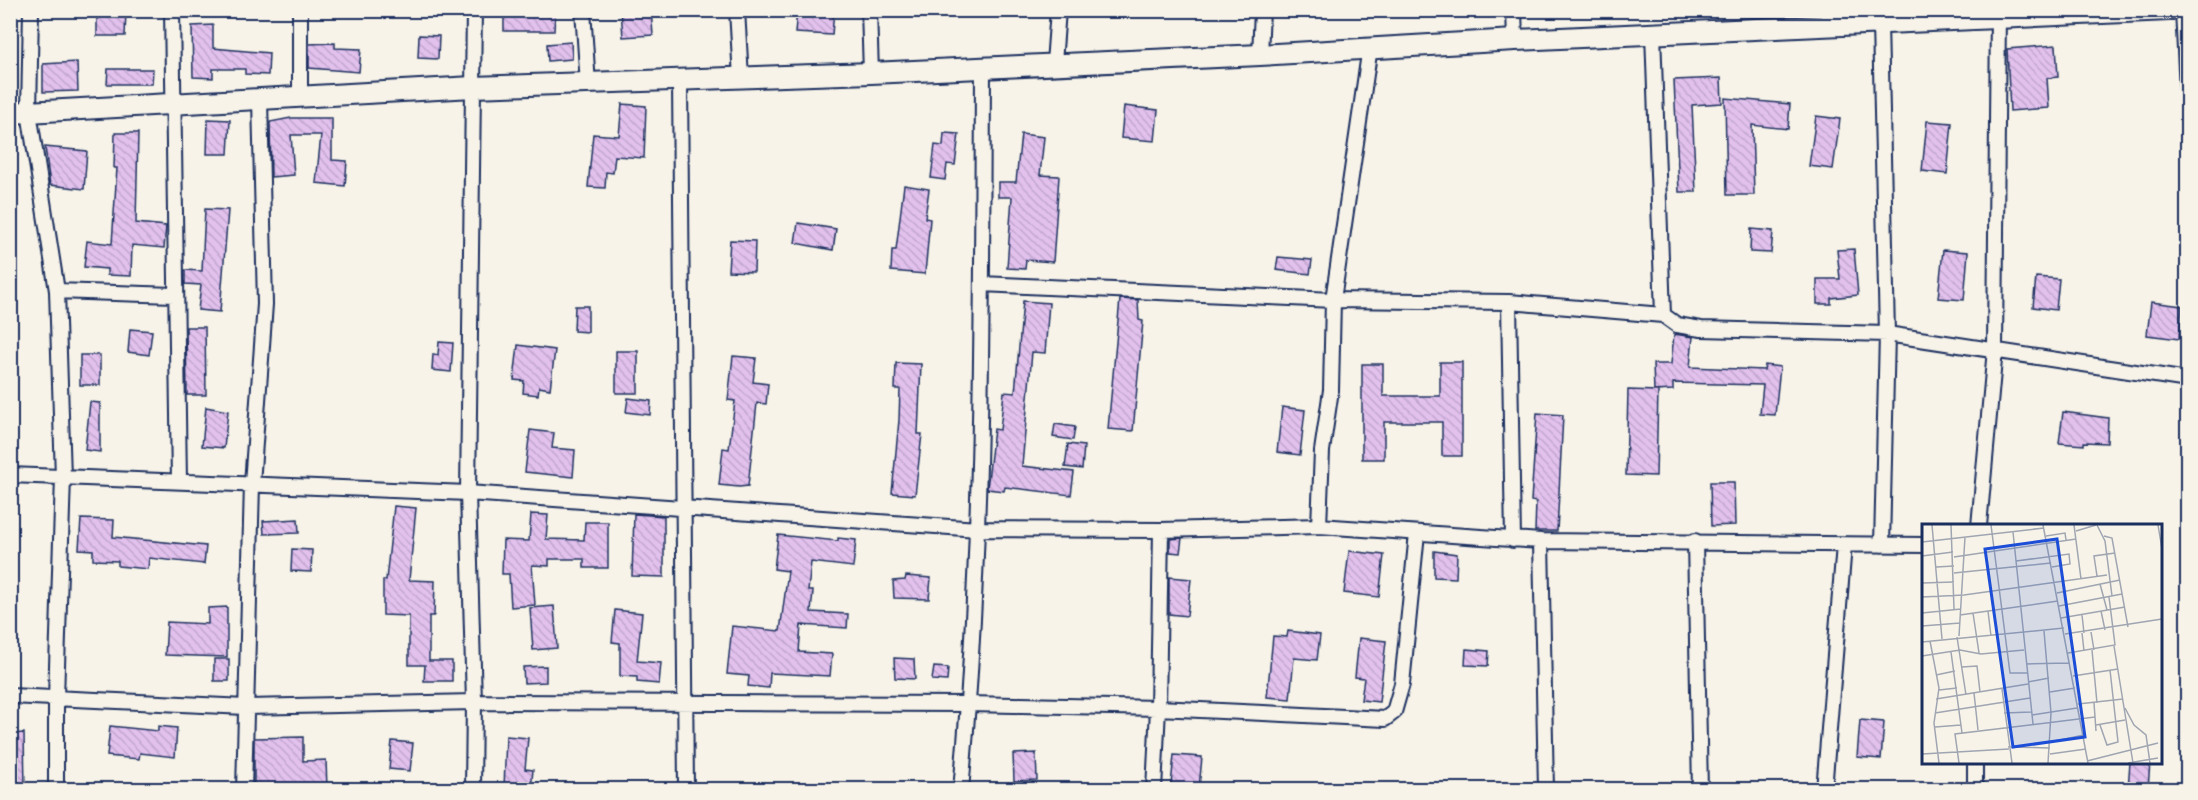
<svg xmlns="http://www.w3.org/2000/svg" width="2198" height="800" viewBox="0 0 2198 800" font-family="'Playpen Sans',sans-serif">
	<defs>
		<pattern id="building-back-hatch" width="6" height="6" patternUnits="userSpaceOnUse" patternTransform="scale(1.5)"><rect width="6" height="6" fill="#e2c1ed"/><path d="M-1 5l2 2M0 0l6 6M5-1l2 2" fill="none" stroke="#c1a6ce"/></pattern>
	</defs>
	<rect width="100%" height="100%" fill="#f7f3e8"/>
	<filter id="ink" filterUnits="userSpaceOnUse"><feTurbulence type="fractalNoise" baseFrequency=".0167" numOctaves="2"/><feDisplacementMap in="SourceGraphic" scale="12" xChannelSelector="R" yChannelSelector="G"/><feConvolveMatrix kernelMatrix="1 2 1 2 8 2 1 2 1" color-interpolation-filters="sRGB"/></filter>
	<g filter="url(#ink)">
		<path fill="url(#building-back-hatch)" stroke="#1b2f5e" stroke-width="1.5" d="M97,10h29l-1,26h-28z
			M504,10l51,2 -1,19h-50z
			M621,10h30l2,25 -30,2z
			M797,10h37l-2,25 -37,-2z
			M213,25v23l56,5 -1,22 -23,-1v-5h-32v9l-20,-1 -1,-51z
			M419,35l20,1 -1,23 -20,-1z
			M571,42l1,17 -24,2 -1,-17z
			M335,43v5l26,1 -2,23 -50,-4v-24z
			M2056,45l2,32 -11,1 2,30 -39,3 -3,-62z
			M77,62l1,29 -35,1v-28z
			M108,69h45l-1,15h-45z
			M1721,78l1,25 -30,2 4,87h-17l-5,-112z
			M1725,98l65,6 -2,25 -36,-4 2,70h-27z
			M622,104l24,2 -2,52 -29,-2 -2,17 -7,-1 -1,16 -17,-1 5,-53 26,2z
			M1124,106l34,4 -3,31 -34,-3z
			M1816,116l24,3 -7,50 -24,-3z
			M291,118h41v42l15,1 -2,25 -29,-3 5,-48h-30l3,40 -23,2 -1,-55z
			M208,119l22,1 -2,34h-21z
			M1927,121l25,2 -5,51 -25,-3z
			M115,133h23l-2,90 30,3 -2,22 -32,-3 -1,31 -24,-1v-6l-23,-2 3,-26 25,3 5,-76h-3z
			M944,133l15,1 -4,31 -8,-1 -2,16 -14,-2 4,-33 8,1z
			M1021,134l23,3 -4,38 19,1 -6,86 -27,-2 -1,9 -18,-1 5,-71h-14v-15h18z
			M45,147l42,4 -3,38 -34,-4z
			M904,185l25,4 -4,29 5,1 -5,55 -34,-3 1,-21h4z
			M205,209l23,1 -8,102 -22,-2 3,-25 -16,-1v-14l17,1z
			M798,223l38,6 -3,21 -38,-7z
			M1751,229l22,2 -2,22 -21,-1z
			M730,240l25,1 -1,31 -26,-1z
			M1854,249l4,46 -27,3v6h-14v-25h23l-3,-29z
			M1943,250l25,2 -4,48 -26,-2z
			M1278,257l34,3 -2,14 -34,-4z
			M2036,277l23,2 -3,31 -23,-3z
			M1120,299l18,1 1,20 4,1 -10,110 -25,-2z
			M1023,301l26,2 -4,50 -13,-1 -10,114 52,6 -3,23 -66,-8 -1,4 -17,-2 7,-60 6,1 4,-38 11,1z
			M2151,302l31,4 -3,33 -32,-4z
			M575,306h13v26l-14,-1z
			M186,327h19l1,68h-19z
			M130,329l22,2 -3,24 -21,-3z
			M1674,334l19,3 -3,30 74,3 1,-5 15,2 -5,48 -15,-1 3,-29 -90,-2v7l-19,1 -1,-27h18z
			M439,342l14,1 -2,29 -19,-2 1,-16 5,1z
			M518,345l37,5 -5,39 -11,-2 -1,8 -15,-2 1,-12 -10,-1z
			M616,351h22v42h-22z
			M80,355h20v30h-20z
			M733,356l23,2 -3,24 15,2 -2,20 -9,-1 -9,83 -9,1 -20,-2 4,-37 6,1 6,-48 -7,-1z
			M1440,362h22v94h-20v-34h-58v37h-22v-95h21v32h57z
			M896,363l25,1 -3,70h4l-7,61 -23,-2 7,-73 1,-31h-5z
			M1628,390l30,1 -2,85 -30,-1z
			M628,398l23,3 -1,14 -24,-3z
			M90,402l10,1v49l-15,-2z
			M206,407l22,4 -4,37 -22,-2z
			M1282,407l23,3 -5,45 -23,-3z
			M2063,412l45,6 -1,25 -23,-1v3l-25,-2z
			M1537,413l26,2 -6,116h-22l1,-29 -5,-1z
			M1055,424l20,3 -2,13 -20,-3z
			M530,430l24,3 -2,15 23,2 -2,27 -48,-5z
			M1068,444l16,2 -2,23 -17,-2z
			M1710,482h24l1,43 -24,1z
			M394,506l22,2 -7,72 26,1 -1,35h-5v45h23v20h-28l1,-16h-16v-49l-26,-1v-35h3z
			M531,514l17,1 -2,24 38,1 1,-18h23v46h-24v-9h-35v7l-17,-1 3,40 -24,2 -2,-33h-7l1,-34 26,1z
			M634,514l30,2v61l-32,-1z
			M81,519l33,1 -1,17 93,9 -2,18 -55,-6 -1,11 -30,-3v-5l-25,-1v-10l-14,-1z
			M298,519l1,14 -35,1 -1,-13z
			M778,535l60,6v-3l18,2 -3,27 -42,-5 -3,29h5l-2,21 37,2 -1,14 -46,-3 -2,27 33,2 -2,22 -60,-3 -1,15 -21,-2 1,-10 -22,-2 5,-48 48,5 8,-60 -14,-2z
			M1182,538l-2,15 -10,-1v-13z
			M292,549l20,1 -1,22 -20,-1z
			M1349,551l35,4 -5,42 -35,-4z
			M1434,551l23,3 -1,24 -22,-1z
			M906,576l25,2 -2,21 -35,-1 -1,-17 12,-1z
			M1169,577l22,2 -4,37 -18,-2z
			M554,606l3,42 -24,2 -3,-42z
			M227,607v50l-62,-2 2,-33 41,2v-16z
			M615,610l27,3 -5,48 24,2 -2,21 -22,-2v-5l-17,-1v-33l-8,-1z
			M1288,631l32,4 -3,25 -23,-2 -4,41 -23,-2 6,-61 14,1z
			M1359,638l27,3 -7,61 -18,-2 3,-22 -9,-1z
			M1466,649l23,2 -1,15 -23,-1z
			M894,658l20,1 1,20 -20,-1z
			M214,659h15v22h-15z
			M546,666v16l-22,1 -1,-16z
			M934,667l14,1 -1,13 -15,-1z
			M1860,720l24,2 -3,37 -24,-2z
			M110,726l48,5v-5l19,2 -2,29 -35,-4 -1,6 -32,-3z
			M24,733l1,56h-15v-55z
			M506,736l22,2 -3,31 8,1 -2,19h-27z
			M303,737v24l23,-1 1,29h-19v-4l-54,1v-48z
			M392,741l21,2 -3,28 -21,-2z
			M1036,753l1,27 -23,1 -1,-27z
			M1174,755l28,2 -3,31 -28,-3z
			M2130,762h20l-2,27h-20z"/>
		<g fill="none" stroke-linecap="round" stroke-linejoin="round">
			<g stroke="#1b2f5e" stroke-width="18">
				<path id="minor" d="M31,10l-2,102 28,179 6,186 -7,221v92
					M172,10l7,471
					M583,10l5,75
					M737,10l4,68
					M869,10l2,63
					M1514,10l1,30
					M2183,10l5,101
					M1880,23l7,311 -5,211
					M1827,27l2,-17
					M1653,33l10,282
					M1260,55l2,-45
					M1054,63l4,-53
					M680,81l6,709
					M300,98v-88
					M982,284l351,16 176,2 154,13 14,10 24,4 186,5 301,46
					M57,291l117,4
					M1509,302l4,238
					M10,475l458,18 510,36 183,1 158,-4 222,15 383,4
					M1319,526l3,-75 9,-61 2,-90 37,-253
					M1979,526l16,-177 3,-339
					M1541,541l5,249
					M1695,541l5,249
					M10,696l236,11 228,-5 495,2 189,4 227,11 9,-7 8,-28 15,-151
					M244,790l8,-306 13,-180 -5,-204
					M473,790l1,-88 -6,-209 6,-483
					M961,790c22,-241 21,-482 22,-724
					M1154,790l4,-82 3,-178
					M1824,790l20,-245
					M1975,790v-28"/>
			</g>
			<g stroke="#1b2f5e" stroke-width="24">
				<path id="secondary" d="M10,113l463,-26 398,-14 389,-18 255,-15 654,-30"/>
			</g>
			<use href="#minor" stroke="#f7f3e8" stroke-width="14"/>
			<use href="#secondary" stroke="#f7f3e8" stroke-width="20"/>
		</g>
	</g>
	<g transform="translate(1922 524)">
		<rect width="240" height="240" fill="#f7f3e8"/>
		<path fill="none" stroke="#9fa5b1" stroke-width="1.5" d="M10,1l10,114M29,1l3,84M69,1l19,148h17M121,1l45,238M152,1l7,54M175,1l8,16 7,55M236,1l4,24M154,7l20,-6M91,8l20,192M124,12l19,-3 1,7M182,12l8,2 16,89M0,18l122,-14M0,32l31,-4M32,33l122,-18M94,37l53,-7 1,10 -18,3M14,43l18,-1M32,49l97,-10M175,52l-3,-20 21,-3M0,59l32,-1M178,60l7,26M135,69l63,-13M0,73l42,-2 143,-20M137,82l63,-12M66,87l3,25M179,87l4,19M0,89l39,-4M51,89l6,40M38,91l98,-14M160,91l2,18M139,94l64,-11M0,102l38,-3M122,107l7,82 -3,50M169,108l3,18M160,109l2,18M143,110l97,-15M37,112l6,-99M35,113l9,58M8,117l9,47 -5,35 5,40M0,118l142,-14M192,122l19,117M170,126l5,53M29,128l11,81M146,129l47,-8 -6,-48M0,132l38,-6 21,4 43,-4M104,140l43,-1M40,143l15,-1 3,26M14,151l19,-4M151,152l45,-7M106,158l21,-4M80,165l10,74M17,166l18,-2M128,168l25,-4M52,169l4,37M14,175l92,-15M172,179l2,28M156,180l45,-5M203,184l9,17 12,10 4,28M13,189l95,-15M82,189l27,-1M110,191l45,-7M174,201l29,-5M178,201l7,20 11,-3 -8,-72M13,203l26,-2M128,218l34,-7M86,223l42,1M0,230l87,-5M128,230l36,-5M165,237l71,-18M37,239l-4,-29 140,-17M206,239l30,-5"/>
		<path fill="#1d4ed8" fill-opacity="0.15" stroke="#1d4ed8" stroke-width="3" d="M135,15l28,198 -72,10 -28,-198z"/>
		<rect width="240" height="240" fill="none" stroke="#1b2f5e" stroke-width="3"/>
	</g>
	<rect width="2198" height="800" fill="none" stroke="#f7f3e8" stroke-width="36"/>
	<rect x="18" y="18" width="2162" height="764" fill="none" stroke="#1b2f5e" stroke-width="2" filter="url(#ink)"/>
</svg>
